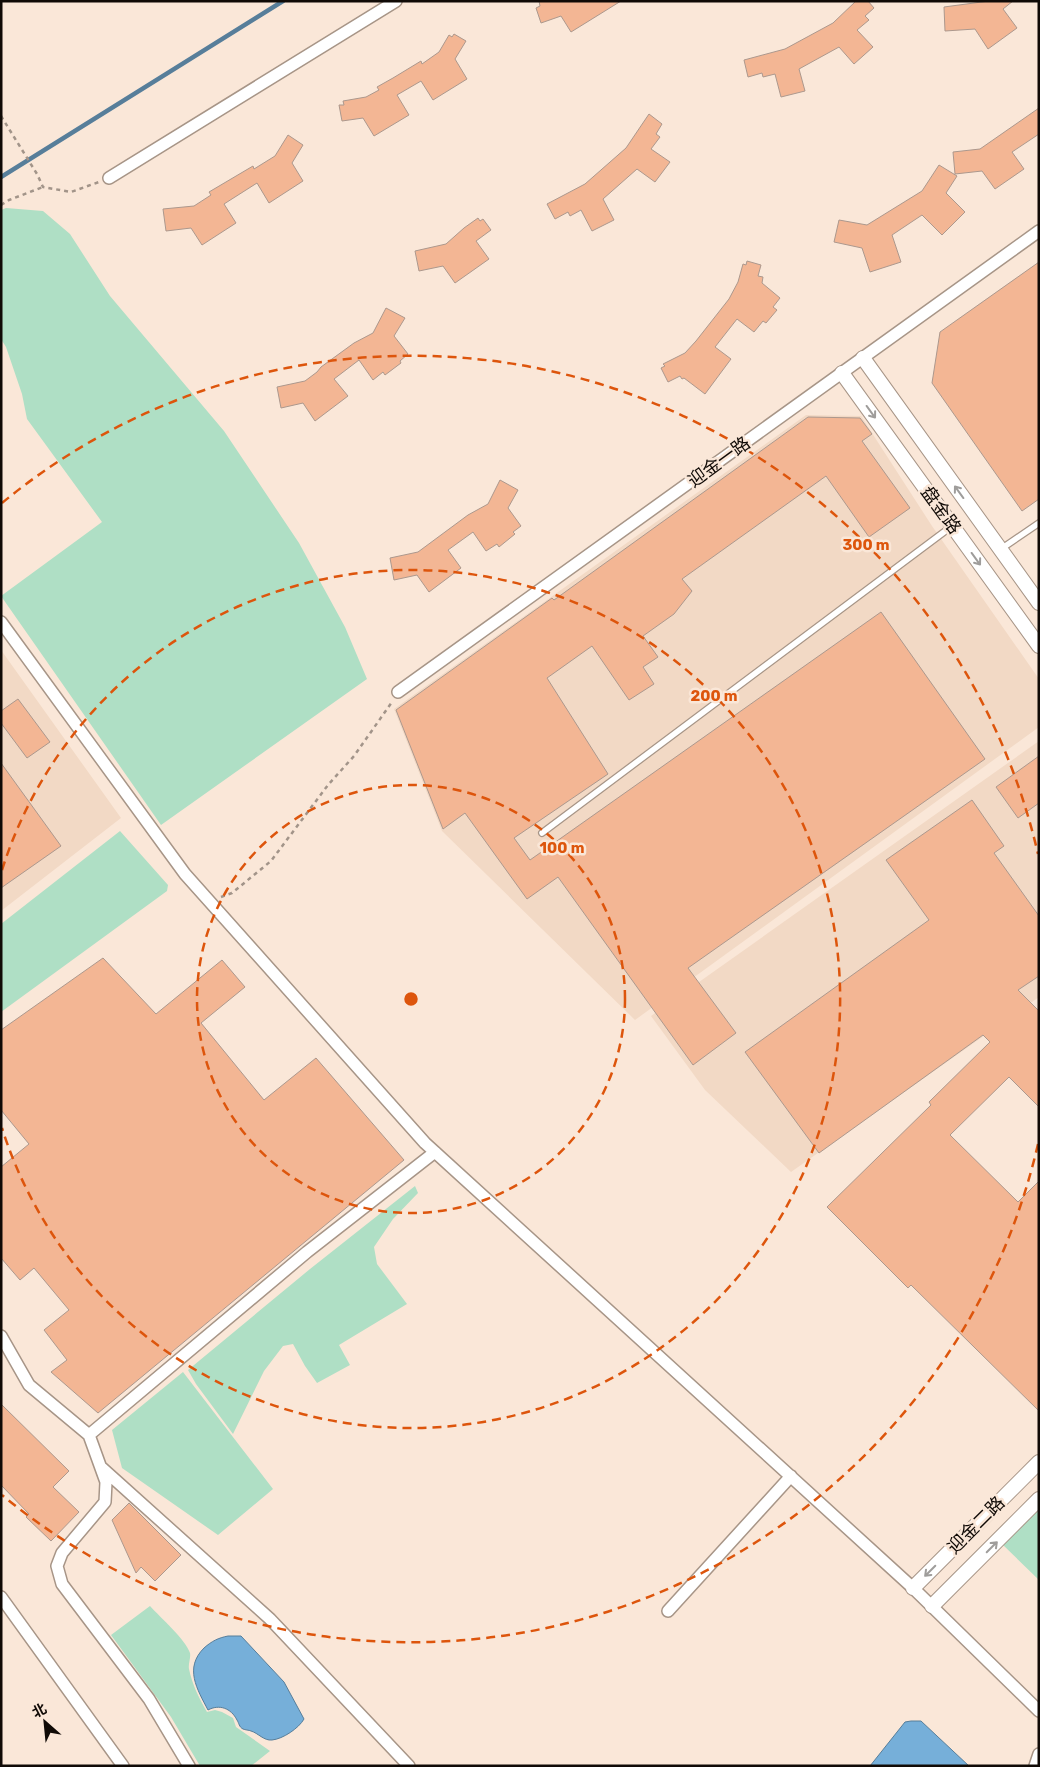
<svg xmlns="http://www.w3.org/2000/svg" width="1040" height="1767" viewBox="0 0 1040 1767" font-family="Rubik,'Noto Sans SC',sans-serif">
	<rect width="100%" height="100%" fill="#fae7d8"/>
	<path fill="#f2d9c5" d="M806,415l55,1 71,110 107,153v48l-404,293 -193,-189 -48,-122z
		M1,650l120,168 -120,93z
		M1039,741v256l-248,175 -86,-82 -54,-74z"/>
	<path fill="#afdfc5" d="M6,208l37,3 27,23 40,62 114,135 75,112 46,84 22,52 -206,146 -160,-229 101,-74 -75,-103 -5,-25 -16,-47 -5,-8v-129z
		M120,831l48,54 -1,6 -166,121v-88z
		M415,1186l3,7 -25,26 -19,28 3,17 30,40 -68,41 11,20 -33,18 -12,-17 -12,-22 -10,2 -19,25 -31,63 -37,-50 -8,-14 122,-101z
		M183,1372l90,117 -55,46 -96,-67 -10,-38z
		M1039,1508v72l-36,-35z
		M150,1606c10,11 36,34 40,47 1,5 -2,11 -1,16 3,15 10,29 18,43l8,-2 7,2 11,6 3,9 34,24 -19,15h-51l-29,-49 -60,-82z"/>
	<path fill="#76afd9" stroke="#577e9a" d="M228,1636h13l43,46 20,37c-5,9 -21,20 -32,21 -8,1 -14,-7 -21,-9 -2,-1 -6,-1 -8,-2 -4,-2 -4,-6 -6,-9 -6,-12 -18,-16 -29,-10 -11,-21 -24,-42 -4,-62 8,-7 14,-10 24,-12z
		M911,1721h10l48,45h-99l35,-44z"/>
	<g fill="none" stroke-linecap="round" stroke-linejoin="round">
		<path stroke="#577e9a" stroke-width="4.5" d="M1,177l282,-176"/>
	</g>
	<path fill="#f3b694" stroke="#ac988d" d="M539,1h82l-50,31 -10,-16 -20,7 -5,-15 4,-2z
		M856,1h12l6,7 -9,8 4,4 -12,10 16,17 -19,17 -15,-17 -40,22 6,22 -24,6 -6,-23 -12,3 -1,-4 -14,4 -4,-17 41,-11 48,-26z
		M989,1h24l-10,8 14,19 -29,21 -13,-20 -30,2 -1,-24z
		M454,34l12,7 -11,18 12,20 -34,21 -12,-19 -24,14 12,20 -35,21 -11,-18 -21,3 -3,-16h5l-1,-4 23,-4 13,-7 -2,-3 16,-9 28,-17 1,3 17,-12 10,-17 3,2z
		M1039,108v26l-27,18 12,17 -29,20 -13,-18 -27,3 -2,-22 27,-3z
		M649,114l13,10 -6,10 4,3 -9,12 19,13 -15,20 -18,-13 -34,30 11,21 -22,11 -11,-21 -11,6 -2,-4 -13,7 -8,-15 38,-20 41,-36z
		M288,135l15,10 -11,18 11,18 -34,22 -12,-20 -33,21 12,19 -34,22 -11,-17 -25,3 -3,-22 31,-3 17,-11 -2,-3 44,-26 1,3 21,-13z
		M939,165l18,11 -11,17 19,19 -23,23 -20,-20 -30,20 9,27 -31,10 -8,-24 -28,-6 5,-22 28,5 55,-34z
		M478,218l2,3 3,-2 8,11 -15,11 13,18 -34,24 -12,-17 -24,5 -4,-20 31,-7 18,-16z
		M747,261l14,4 -3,11 5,1 -1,6 18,15 -7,9 4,3 -11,13 -3,-2 -9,11 -17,-13 -22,28 16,12 -26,35 -21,-16 -2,1 -2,-3 -12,6 -7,-14 4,-2 -2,-2 22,-11 11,-12 33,-42 9,-17 5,-18 3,1z
		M1039,262v237l-17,12 -90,-128 8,-51z
		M386,308l19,10 -11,18 14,18 -8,7 1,2 -16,12 -2,-3 -10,8 -14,-20 -25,19 14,17 -33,25 -12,-18 -22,5 -4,-21 28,-6 12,-9 4,-5 33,-24 19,-10z
		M808,417l52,1 12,16 -10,7 48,67 -41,29 -43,-61 -144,103 10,12 -18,23 -31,22 15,21 -15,10 11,17 -25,16 -37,-54 -45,32 61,96 -94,64 16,22 351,-248 104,147 -297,209 48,65 -43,32 -135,-188 -31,22 -62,-86 -22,16 -47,-119 156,-112 2,2z
		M500,480l18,10 -10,18 13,18 -8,6 2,2 -16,13 -2,-3 -11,7 -13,-19 -25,18 13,18 -32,24 -12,-17 -23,5 -4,-22 28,-6 50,-37 20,-11z
		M18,699l32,43 -23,16 -26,-35v-12z
		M1039,756v47l-21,15 -22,-31z
		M1,763l60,83 -60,42z
		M972,800l32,46 -10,7 45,63v60l-21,14 21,21v96l-30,-30 -59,58 68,67 21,-21v230l-128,-126 -3,3 -81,-81 104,-102 -2,-3 61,-60 -7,-7 -164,118 -74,-101 184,-132 -43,-60z
		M103,958l53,56 66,-54 23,27 -44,36 63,77 52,-42 88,102 -306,253 -47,-41 16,-12 -23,-30 25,-20 -35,-42 -14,12 -19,-22v-91l28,-23 -28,-34v-80z
		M1,1404l68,67 -16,16 26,25 -28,29 -25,-24 3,-3 -28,-29z
		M129,1503l52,52 -26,26 -14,-14 -5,6 -24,-53z"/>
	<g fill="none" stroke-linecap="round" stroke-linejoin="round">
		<g stroke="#a79587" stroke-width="8">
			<path id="service" d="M1001,549l38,-26
				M542,833l410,-307"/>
		</g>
		<g stroke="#a79587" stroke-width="14">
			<path id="minor" d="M109,178l287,-177
				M1,622l184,252 240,269 488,445 126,123
				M398,692l641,-461
				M1,1336l28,49 60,50 17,47 -1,20 -43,51 -5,13 5,18 87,115 40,67
				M89,1435l218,-183 128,-100
				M102,1468l168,151 139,147
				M1,1597l122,169
				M668,1611l123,-135
				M1035,1766l4,-12"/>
		</g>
		<g stroke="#a79587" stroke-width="16">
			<path id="tertiary" d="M863,358l176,245
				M842,373l197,273
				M913,1588l126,-126
				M932,1606l107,-107"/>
		</g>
		<path stroke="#a29489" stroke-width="2.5" stroke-dasharray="4 4" stroke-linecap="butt" d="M1,116l36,58 6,13 28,5 28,-10
			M1,205l8,-5 34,-13
			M221,897l11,-4 39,-32 57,-76 26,-29 38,-54"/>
		<use href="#service" stroke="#fff" stroke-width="5.5"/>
		<use href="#minor" stroke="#fff" stroke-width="11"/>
		<use href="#tertiary" stroke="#fff" stroke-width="14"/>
	</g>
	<defs><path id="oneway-shaft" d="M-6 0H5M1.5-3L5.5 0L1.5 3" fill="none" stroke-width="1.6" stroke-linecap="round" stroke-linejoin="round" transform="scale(1.25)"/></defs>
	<g stroke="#9f9d9b">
		<use href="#oneway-shaft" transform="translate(871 412) rotate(54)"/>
		<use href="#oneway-shaft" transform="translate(959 492) rotate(-126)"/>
		<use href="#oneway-shaft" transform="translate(976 559) rotate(54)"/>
		<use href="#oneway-shaft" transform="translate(992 1547) rotate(-45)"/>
		<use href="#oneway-shaft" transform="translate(930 1571) rotate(135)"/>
	</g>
	<g fill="none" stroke="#dd550c" stroke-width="2.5" stroke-dasharray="9 6">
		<circle cx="411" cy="999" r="214"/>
		<path d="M2 870A429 429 0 1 1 2 1128"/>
		<path d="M1038 1144A643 643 0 0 1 2 1495M2 503A643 643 0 0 1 1038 854"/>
	</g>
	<g text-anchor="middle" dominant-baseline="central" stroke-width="5" stroke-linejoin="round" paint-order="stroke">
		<g font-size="18" fill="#100a06" stroke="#fae7d8">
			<text transform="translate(719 462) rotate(-36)">迎金一路</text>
			<text transform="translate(941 510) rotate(54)">盘金路</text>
			<text transform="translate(976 1525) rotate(-45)">迎金二路</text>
		</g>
	</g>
	<circle cx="411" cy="999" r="8" fill="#dd550c" stroke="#fae7d8" stroke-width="2.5"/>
	<g font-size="15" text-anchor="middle" font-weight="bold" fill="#dd550c" stroke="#fae7d8" stroke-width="5" stroke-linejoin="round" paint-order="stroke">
		<text x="866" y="550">300 m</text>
		<text x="714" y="701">200 m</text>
		<text x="562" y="853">100 m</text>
	</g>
	<rect width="1040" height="1767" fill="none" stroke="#100a06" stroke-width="5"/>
	<g transform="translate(45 1722) rotate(333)" stroke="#fae7d8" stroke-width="4" paint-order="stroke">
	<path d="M0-4L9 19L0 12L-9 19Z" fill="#100a06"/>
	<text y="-8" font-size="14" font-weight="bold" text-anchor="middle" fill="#100a06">北</text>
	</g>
</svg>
